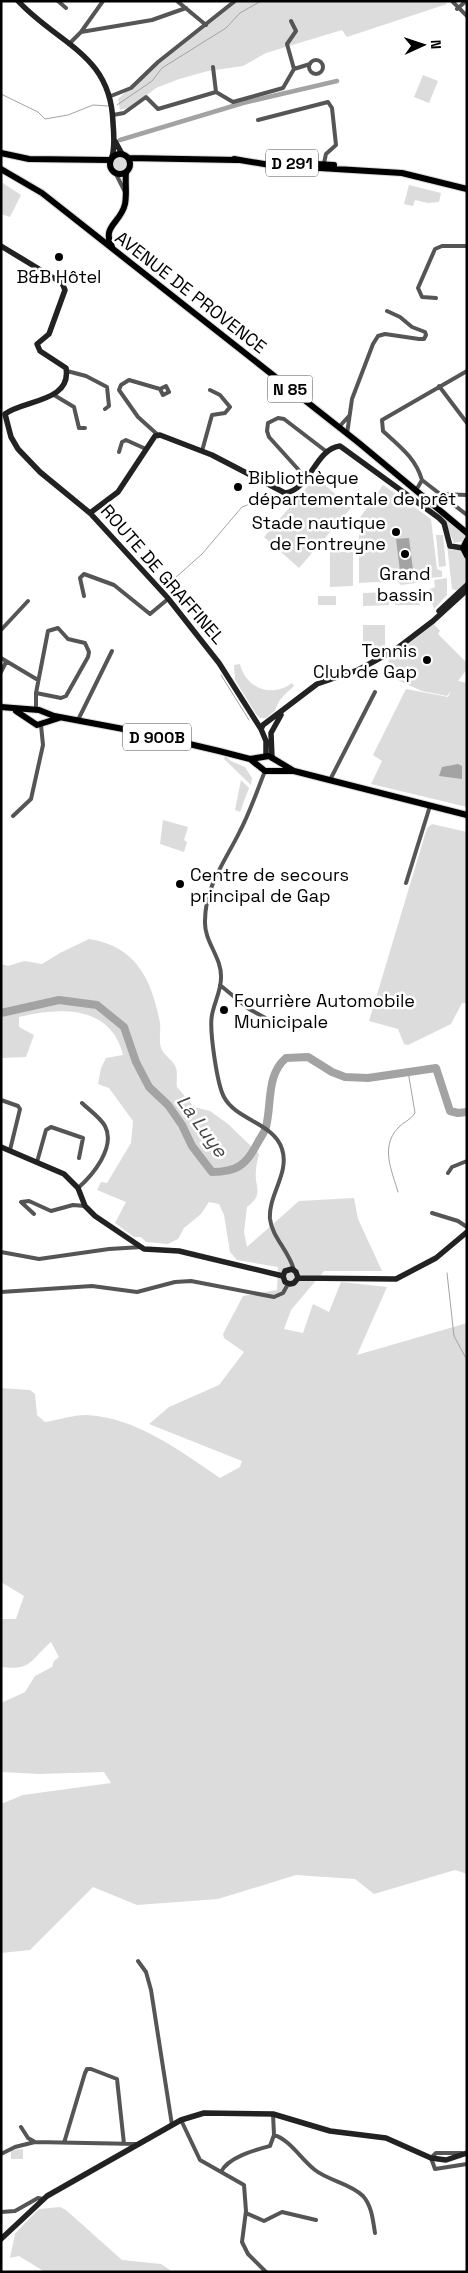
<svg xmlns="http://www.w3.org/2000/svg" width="468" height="2273" viewBox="0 0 468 2273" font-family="'Space Grotesk',sans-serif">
	<rect width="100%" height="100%" fill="#fff"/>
	<path fill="#dcdcdc" d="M235,1h210l2,3 -100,33 -5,-7 -76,23 -23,13 -35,5 -29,8 -23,9 -24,19 -12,3 -2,-11 40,-37z
		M423,75l15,6 -9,22 -15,-6z
		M113 164a7 7 0 1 1 14 0a7 7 0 1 1-14 0Z
		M1,182l20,13 -11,22 -9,-3z
		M409,185l32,8 -2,9 -11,1 -13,-3 -2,6 -9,-2z
		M316,477l35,31 -52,60 -35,-31z
		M383,485l48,34 6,50 5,2v6l-26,2v4l-15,2 -4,-4 -38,2v-64z
		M445,516l16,13 4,7 -1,5 -10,2 -11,-25z
		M436,535h7l3,31 -7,1z
		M447,545l5,5h10l5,7v25l-9,9 -6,-2z
		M330,552h23v34l-23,1z
		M447,578v17l-13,14 -6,-19 7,-3 -1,-7z
		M389,592v13l-26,1v-13z
		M394,592h26v13h-25z
		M336,596v9h-18v-9z
		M434,624l6,7 -2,3 29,29v6l-9,12 9,2v124l-96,-23 11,-23 -9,-6 33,-66 42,8 3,-6 -4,5 -25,-5 -25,-11 -9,-20z
		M363,625h22v23l-22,1z
		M240,664c6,25 32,34 52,19l2,3c-9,8 -16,14 -19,25l-9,7h-6l-4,-4 -21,-34 -1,-15z
		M225,756l6,5 14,6 7,11 -1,7 -27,-26z
		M241,780l8,8 -9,24 -5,-2z
		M163,820l25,7 -4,13 3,2 -3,10 -24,-8z
		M432,824l35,8v171h-5l-11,21 -43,21 -4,-1 -6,-15 -29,-8 58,-193z
		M89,939c47,7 63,41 71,84 1,8 -2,20 2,27 3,6 12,11 14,18 2,5 0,14 1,19l17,20 16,4 18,13 31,30c-1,5 -3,11 -3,16 -2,19 9,23 -9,37l-3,25 3,15 52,-46 55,-3 4,21 24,52h-58l-33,39 -7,19 19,4 10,-29 16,8 12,-30 46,5 -30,68 110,-32v551l-12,-4 -81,24 -19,-15 -59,-4 -78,24 -81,6 -44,-18 -63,63 -29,3v-149l22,-9 88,-12 -7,-11 -64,2 -39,-2v-69l24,-11 10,-16 17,-9 2,-6 5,-4 -8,-15c-21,18 -19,29 -50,25v-48h15l8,-23 -23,-14v-194l29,2 5,4 2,21 8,7c13,-2 28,-7 41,-7 50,2 94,36 134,63l20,-11 2,-6 -93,-37 20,-17 50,-22 25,-33 -20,-14 -1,-4 20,-38 34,-6 1,-23 -41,-7 -7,-8 -6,-37 -5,-11 -10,-2 -8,12 -17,14 -6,11 -10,5 -22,-2 -5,-5h-7l-19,-14 11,-21 -29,-12 4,-8 6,1 24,-40 2,-22 -24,-33 -11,-4 3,-16 5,-10 17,-3c-12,-50 -63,-48 -104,-38v10l15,8 -8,22 -25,1v-94l7,2 16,-5 18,3 18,-11z
		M23,2149v10h-12v-9z
		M60,2207l6,3 56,50 39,4 12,8h-128l-26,-16 -9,2 5,-24 10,-11 14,-14z"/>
	<path fill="#a3a3a3" d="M409,538l4,32 -13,1 -4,-32z
		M458,764l4,2v13l-23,-3 3,-9z"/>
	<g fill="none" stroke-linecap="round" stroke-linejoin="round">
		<path stroke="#a3a3a3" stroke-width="1" d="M1,94l37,18 7,7 23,-4 25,-10 15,1
			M117,105l35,-24 10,-13 64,-40 14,-15 21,-12
			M165,587l37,-33 40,-47 34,-13
			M221,675l28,45
			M398,1192c-6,-21 -18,-45 0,-64 5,-6 13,-8 17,-15l-7,-42
			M447,1273l7,63 13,24"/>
		<path stroke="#a3a3a3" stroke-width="4.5" d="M120,140l123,-37 94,-22"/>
		<path stroke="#a3a3a3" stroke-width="8" d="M1,1013l58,-13 38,5 27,22 12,35 13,25 19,18 14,20 10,21 20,26c25,0 34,-7 45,-28 3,-6 8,-12 9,-17 6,-24 0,-52 20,-69l22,-1 24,15 13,5 23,1 68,-10 14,43 8,2 9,-1"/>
		<g stroke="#dbdbdb" stroke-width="8">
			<path id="primary" d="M1,153l28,6 81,1
				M110 164a10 10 0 1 1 20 0a10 10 0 1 1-20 0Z
				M128,158l109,2
				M234,159l36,6 132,8 65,16
				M297,163l37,2
				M1,169l41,24 317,250 108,90
				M112,247c-11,-21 9,-24 13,-43 2,-10 0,-21 1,-32
				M467,540l-4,8 4,8
				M1,707l38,3 15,6 80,15 85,20 31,8 15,12h29
				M16,711l21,14 22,-7
				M250,759l19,-3 25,15 173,44"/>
		</g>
		<path stroke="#555" stroke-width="4" d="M58,1l8,7
			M177,1l29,24
			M452,1l15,15
			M457,9l9,-8
			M291,21l5,10 -9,13 7,25
			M81,32l22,-31
			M69,44l12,-12 71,-12 34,-12
			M309 67a7 7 0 1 1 14 0a7 7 0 1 1-14 0Z
			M213,67l3,25
			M111,96l20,-8 27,-26 77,-61
			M113,115l11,-2 22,-16 12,12 58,-17 17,10 50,-14 11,-19 16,-5
			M258,120l70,-18 4,6 4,37 -10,9 -2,9
			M116,174l8,16
			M436,298l-14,-1 -4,-9 17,-39 7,-3h25
			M67,371l19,5 21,11 2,19 -4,3
			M439,386l28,37
			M54,395l20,12 5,21h6
			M339,427l10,-11
			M347,434l5,-35 21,-55 5,-8 7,-2 34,5h5l2,-4 -1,-3 -13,-5 -12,-10 -13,-6
			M158,435l-20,-18 -19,-27 2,-5 8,-5 31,9 6,-3 3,6 -6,3 -3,-6
			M202,451l10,-36 13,-2 5,-6 -10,-12 -10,-5
			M119,452l3,-10 4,-2 20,9
			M306,478l-37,-41 -2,-6 1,-8 10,-5 6,1 43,33
			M422,480l45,35
			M418,487l4,-7c-7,-23 -23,-34 -39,-49l-1,-11 85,-49
			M440,494l27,1
			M84,596l-4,-18 4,-4 30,11 36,29 18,-15
			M1,630l27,-29
			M1,658l37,22
			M1,672l5,-10
			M36,693l25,5 5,-2 22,-39 1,-5 -4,-9 -17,-4 -10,-11 -10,3 -12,62v17
			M78,720l34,-69
			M265,771c-8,20 -15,41 -25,60 -14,29 -35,55 -35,90 -1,21 17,36 16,57 0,13 -7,25 -9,37 -3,14 5,69 12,82 12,23 50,26 58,52 8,24 -14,46 -12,70 2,18 19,32 24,51
			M330,780l45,-88
			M13,816l18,-17 12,-54 -2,-20
			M406,883l24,-77
			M220,985l29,24 33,18
			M1,1100l17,6 2,3 -10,41
			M37,1162l9,-32 5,-3 32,11 -4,20
			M448,1173l4,-6 15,-6
			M78,1188c15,-13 38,-41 27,-62 -5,-9 -16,-16 -23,-23
			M432,1213l26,8 9,6
			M34,1214l-13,-12 8,-1 22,10 22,-6 12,1
			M1,1252l38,7 70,-10 33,-2
			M1,1292l91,-6 45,6 38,-10 16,-1 83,16 9,-4 5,-9
			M138,1961l8,11 5,18 21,135
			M181,2120l19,40 44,25 2,26 -4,31 6,12 18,18
			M21,2127l7,11 7,4
			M274,2135c15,4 28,25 41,35 14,11 35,13 48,26 9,10 10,25 12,37
			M64,2143l21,-70 2,-4h4l26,10 7,65
			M462,2153h-26l-5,5 4,11 32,-5
			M1,2154l14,-7 20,-5 103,2
			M221,2172c7,-15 34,-22 49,-26l4,-11 -1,-21
			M1,2212l14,-1 23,-13 5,1
			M246,2213l18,8 18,-9 34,8"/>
		<path stroke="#222" stroke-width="5.5" d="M18,1c41,44 93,53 95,122 1,11 2,23 -1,34
			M115,141l7,13
			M1,246l61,37 3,7 -16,44 -12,10 3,7 26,17c6,34 -43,32 -61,46l6,23 7,12 22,23 50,41 77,84 52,66 42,66
			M90,513l28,-21 37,-56 5,-1 52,20 73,38c26,-4 30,-44 55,-47l99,72 5,5 6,23 13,2
			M439,611l28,-26
			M266,756v-15l-5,-12 2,-4 54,-41 41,-14 37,-20 38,-29 34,-31
			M272,758l-1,-25 10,-18
			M1,1147l63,27 14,14 7,18 10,10 49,33 35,2 104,25
			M283,1276l2,-5 7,-2 4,3 2,6
			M283,1276l2,6 5,2 4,-1 4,-5
			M298,1278l98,1 40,-21 31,-26
			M1,2239l46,-43 134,-76 23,-7 69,1 57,17 56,7 45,20 15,2 21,-7"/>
		<use href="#primary" stroke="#000" stroke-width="6"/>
	</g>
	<g fill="#000" stroke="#fff" stroke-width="2">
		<circle cx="59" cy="257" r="5"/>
		<circle cx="238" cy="487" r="5"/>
		<circle cx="396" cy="532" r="5"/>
		<circle cx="405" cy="554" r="5"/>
		<circle cx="427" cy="660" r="5"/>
		<circle cx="180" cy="884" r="5"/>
		<circle cx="224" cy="1010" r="5"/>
	</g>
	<g text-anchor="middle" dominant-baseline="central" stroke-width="5" stroke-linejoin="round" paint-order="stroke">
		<g fill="#fff" stroke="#4c4c4c" stroke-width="1">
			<rect x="266" y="149.5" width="52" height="27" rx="4"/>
			<rect x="267.5" y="375.5" width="45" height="27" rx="4"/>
			<rect x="123" y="723.5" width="68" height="27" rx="4"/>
		</g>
		<g font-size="16" font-weight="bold" fill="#000">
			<text x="292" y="163">D 291</text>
			<text x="290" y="389">N 85</text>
			<text x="157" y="737">D 900B</text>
		</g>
		<g font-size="18" fill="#000" stroke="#fff" text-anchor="start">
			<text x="59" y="276" text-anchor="middle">B&amp;B Hôtel</text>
			<text x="248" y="477">Bibliothèque<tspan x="248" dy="21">départementale de prêt</tspan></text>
			<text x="386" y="522" text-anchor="end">Stade nautique<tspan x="386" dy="21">de Fontreyne</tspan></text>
			<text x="405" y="573" text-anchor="middle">Grand<tspan x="405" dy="21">bassin</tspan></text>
			<text x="417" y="650" text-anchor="end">Tennis<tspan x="417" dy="21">Club de Gap</tspan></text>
			<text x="190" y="874">Centre de secours<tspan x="190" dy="21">principal de Gap</tspan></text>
			<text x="234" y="1000">Fourrière Automobile<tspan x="234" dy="21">Municipale</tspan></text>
		</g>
		<g font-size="18" fill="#000" stroke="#fff">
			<text transform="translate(191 292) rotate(38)">AVENUE DE PROVENCE</text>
			<text transform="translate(163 574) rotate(49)">ROUTE DE GRAFFINEL</text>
		</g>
		<g font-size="19" font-style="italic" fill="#444" stroke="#fff">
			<text transform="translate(202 1126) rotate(54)">La Luye</text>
		</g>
	</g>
	<rect width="468" height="2273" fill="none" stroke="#000000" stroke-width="5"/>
	<g transform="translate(423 45) rotate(87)" stroke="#ffffff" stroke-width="4" paint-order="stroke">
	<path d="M0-4L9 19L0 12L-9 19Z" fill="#000000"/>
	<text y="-8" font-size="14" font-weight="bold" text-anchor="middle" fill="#000000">N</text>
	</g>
</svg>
